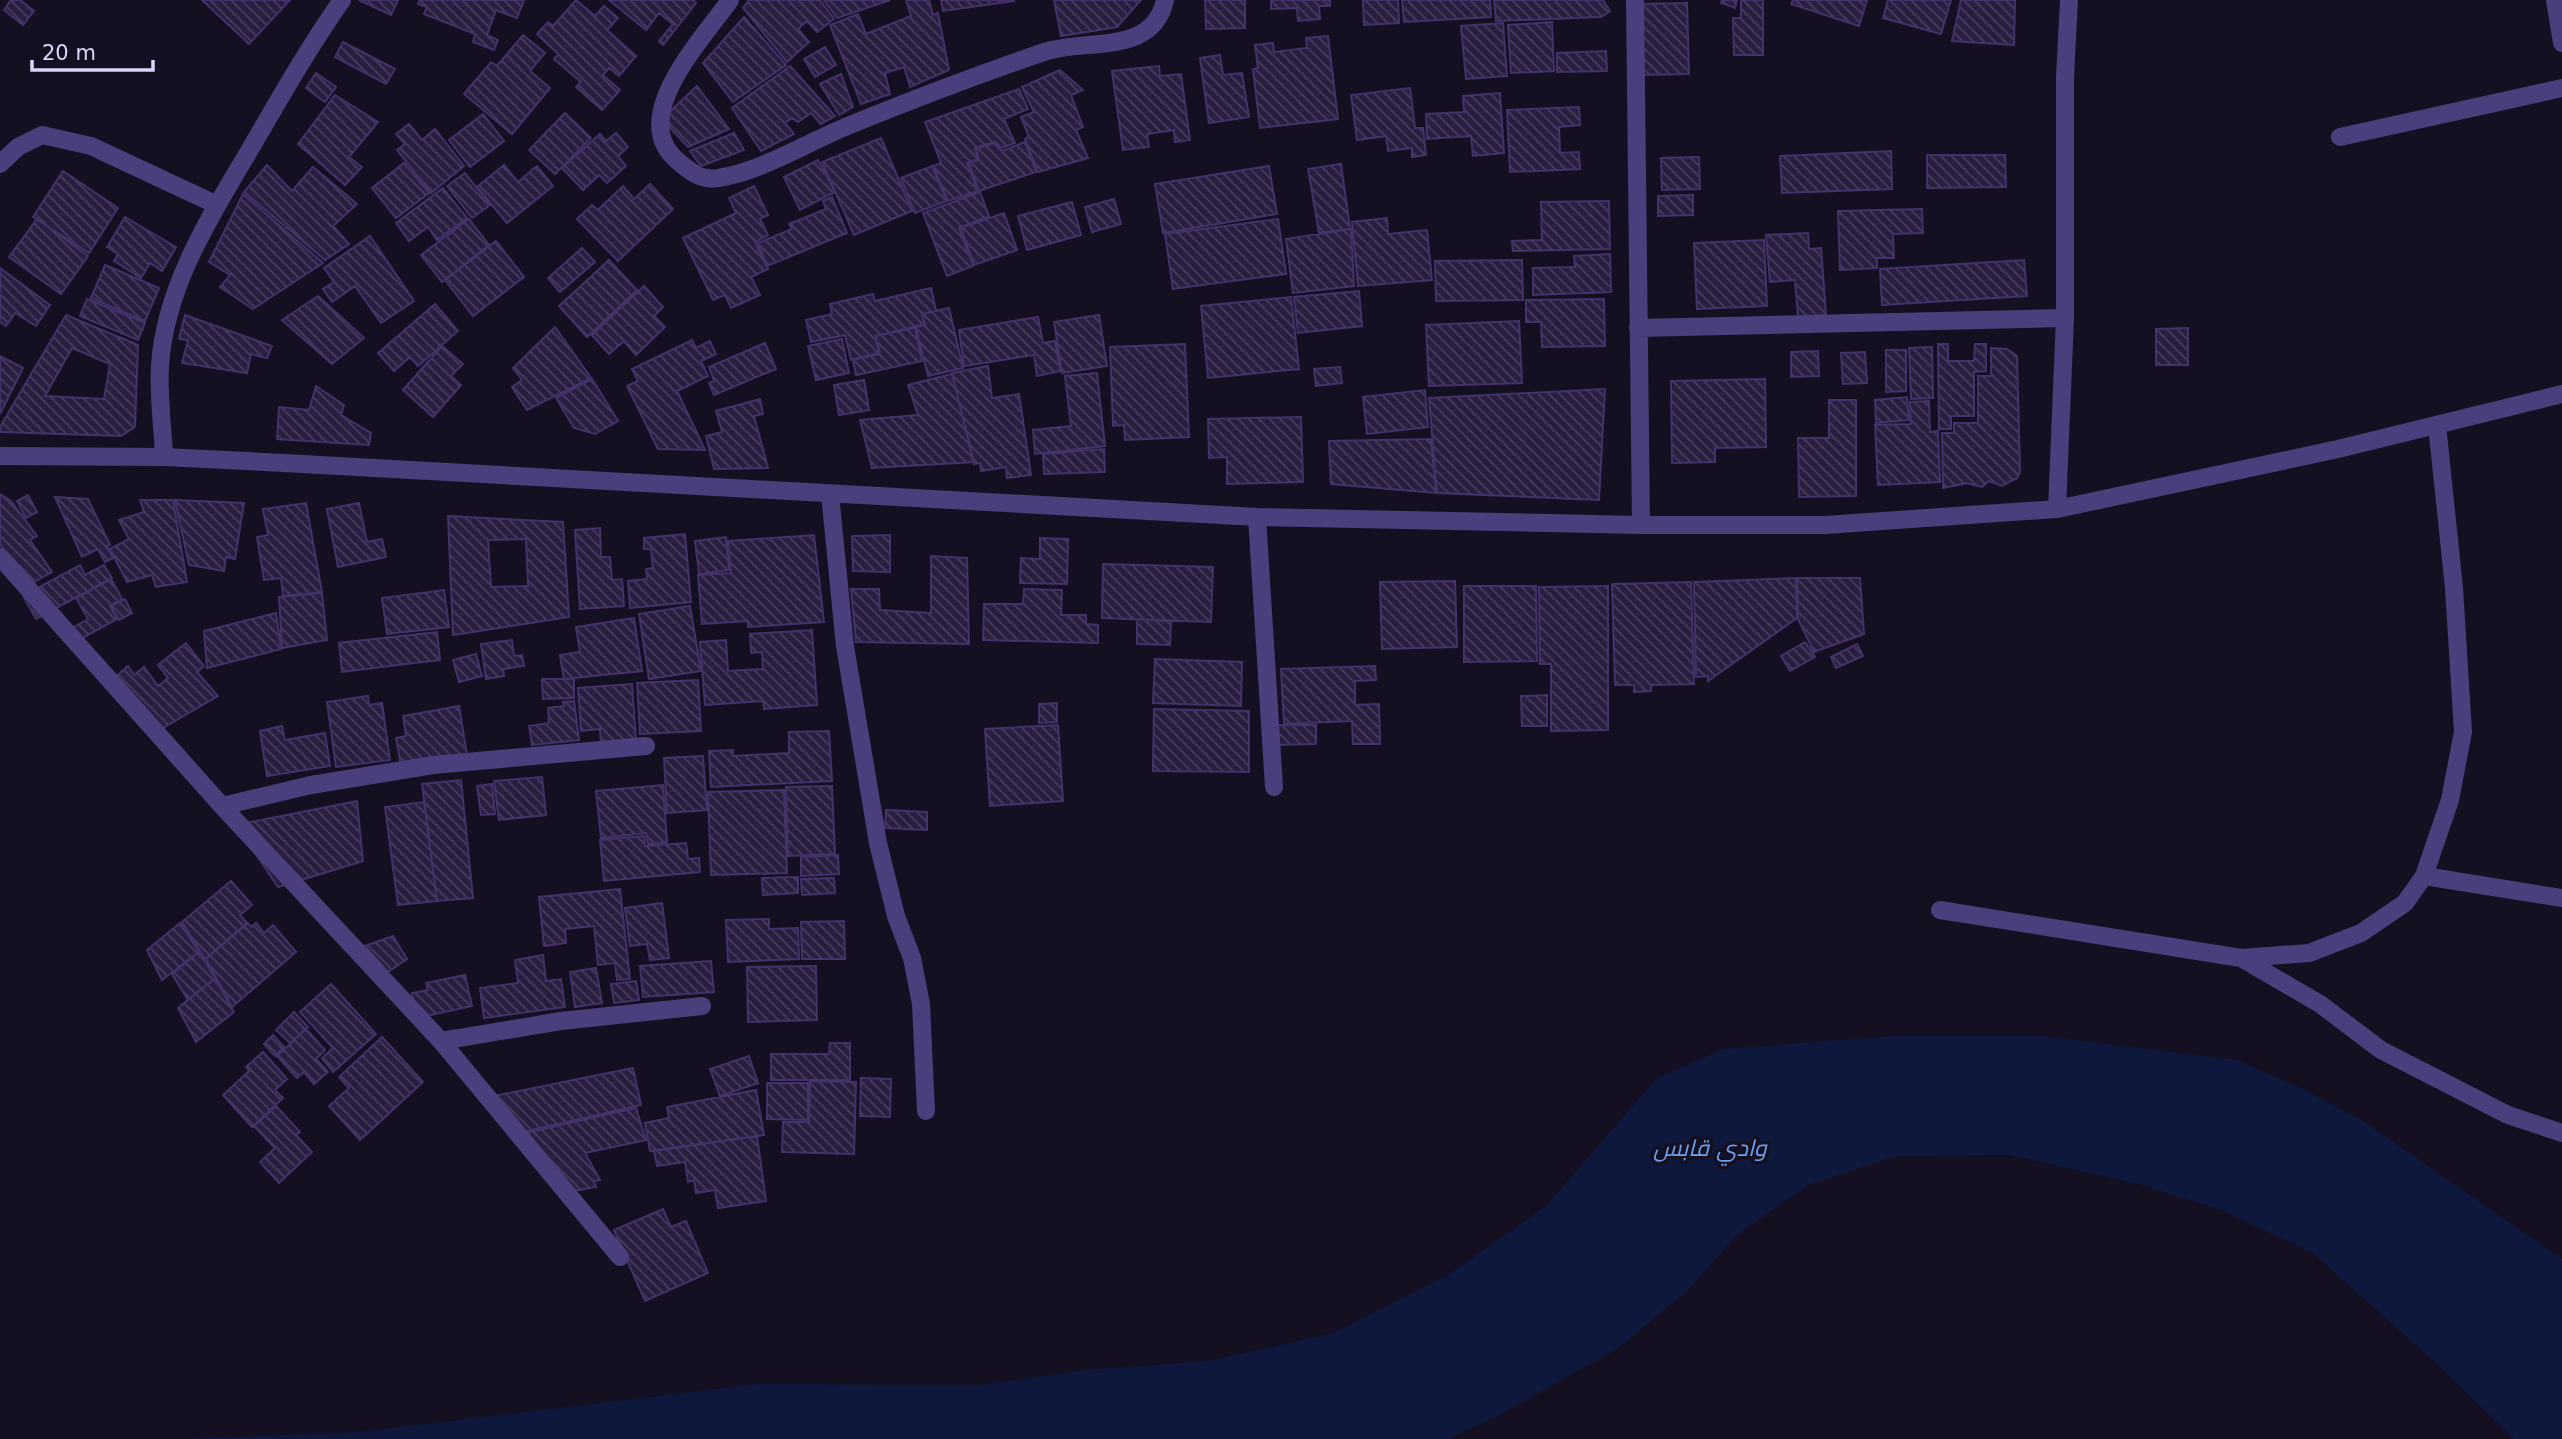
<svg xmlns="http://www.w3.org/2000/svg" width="2562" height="1439" viewBox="0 0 2562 1439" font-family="'DejaVu Sans',Cairo,sans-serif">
	<defs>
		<pattern id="building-back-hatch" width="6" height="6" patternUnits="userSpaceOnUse" patternTransform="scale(1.75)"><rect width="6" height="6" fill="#291d40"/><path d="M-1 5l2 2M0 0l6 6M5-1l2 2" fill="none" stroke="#483d5c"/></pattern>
	</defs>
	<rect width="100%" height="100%" fill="#151021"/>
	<path fill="#0e183c" d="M1893,1036h150l193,24 67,29 60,32 199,138v180h-48l-78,-76 -123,-110 -92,-43 -79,-25 -132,-30 -115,1 -87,29 -71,50 -49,55 -71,59 -120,67 -49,23h-1260l170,-7 401,-48 220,1 107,-15 122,-9 126,-28 117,-60 95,-67 111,-128 67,-29z"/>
	<path fill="url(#building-back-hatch)" stroke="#45316a" stroke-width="2" fill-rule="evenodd" d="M11,0h9l14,11 -11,14 -19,-15z
		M202,0h88l-41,44z
		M359,0h39l-7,15z
		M420,0h104l-7,18 -21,-8 -9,25 11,5 -4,10 -21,-8 2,-8 -51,-20 3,-7 -9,-3z
		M576,0l19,16 9,-10 14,12 -11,12 29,26 -17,20 -10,-8 -6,7 17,15 -18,20 -26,-23 5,-5 -27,-23 4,-5 -21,-20 11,-12 5,4z
		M609,0h84l3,3 -33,42 -4,-4 14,-17 -14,-11 -13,17z
		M749,0h71l14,19 -17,13 -10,-11 -9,8 11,13 -22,20 -44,-54z
		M824,0h66l-53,18z
		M906,0h23l4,15 5,-2 11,57 -39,17 -6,-20 -19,6 5,21 -29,10 -31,-79 28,-11 8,20 45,-18z
		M941,0h72l1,1 -71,10z
		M1054,0h87l-24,27 -56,9z
		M1205,0h40v28l-39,1z
		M1271,0h59v6h-11l1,13 -22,2 -1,-13 -26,1z
		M1363,0h35l1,23 -35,2z
		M1402,0h88l1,17 -87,5z
		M1494,0h109l7,11 -9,6 -105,4z
		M1722,0h15l-2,8 -14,-5z
		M1741,0h22v55h-29l-1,-37h8z
		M1793,0h74l-8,26 -68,-22z
		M1888,0h63l-10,34 -58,-16z
		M1961,0h54l-1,45 -62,-4z
		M1687,3l2,71 -47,1 -2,-71z
		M744,17l42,48 -53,37 -30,-39z
		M1552,22l2,49 -43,2 -3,-48z
		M1503,23l4,53 -41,3 -5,-53z
		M523,35l22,18 -15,18 20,17 -38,46 -48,-40 27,-32 6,4z
		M1328,36l10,83 -78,9 -7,-59 5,-1 -3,-23 18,-2 1,9 33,-4 -1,-10z
		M343,42l52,27 -9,15 -51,-27z
		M825,47l11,18 -21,12 -11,-18z
		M1606,51l1,20 -50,1v-19z
		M1220,55l3,20 19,-2 7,44 -40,6 -9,-65z
		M790,66l45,50 -14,8 -10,-11 -13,9 -6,-4 -7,5 9,11 -33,17 -29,-43z
		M1159,66l1,10 21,-2 9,66 -15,2 -1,-12 -27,4 2,13 -26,3 -11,-79z
		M1060,70l23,20 -12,5 12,32 -7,3 12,28 -50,14 -13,-33 4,-2 -8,-20 13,-5 -12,-25z
		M316,73l20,14 -11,15 -19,-14z
		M841,74l12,33 -14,8 -19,-31z
		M697,86l32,43 -41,18 -26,-28z
		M1410,88l5,40h8l3,27 -14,2v-9l-24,3 -2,-15 -29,4 -6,-45z
		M1019,89l9,20 -24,10 11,24 -14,5 -6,-6 -20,6 3,11 -11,4 11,28 -30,10 -15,-35 8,-3 -16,-41z
		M1500,93l4,60 -31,3 -2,-20 -44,3 -1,-25 38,-2 -1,-16z
		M335,95l43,27 -29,35 13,10 -17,18 -47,-41z
		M1579,107l1,18 -21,2 1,26 19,-1 1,17 -70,3 -3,-62z
		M565,113l26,25 -36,36 -26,-24z
		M483,114l21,27 -34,26 -21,-27z
		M409,124l13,16 13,-11 29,37 -33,27 -34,-43 8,-6 -9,-10z
		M616,133l12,14 -10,9 8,10 -19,17 -8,-8 -16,15 -21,-22 38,-34 6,7z
		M734,133l10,17 -43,16 -11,-15z
		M881,138l31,73 -58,24 -32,-73z
		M1025,142l11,30 -57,19 -10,-28 10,-3 -3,-11 18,-6 8,8z
		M1891,151l1,38 -110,4 -2,-37z
		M1927,155h78l1,32 -79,1z
		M1699,157l1,32 -38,1 -1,-32z
		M818,160l17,32 -35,18 -16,-33z
		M404,163l25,30 -33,25 -24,-30z
		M1341,164l9,65 -31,4 -11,-64z
		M267,165l25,26 21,-24 44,37 -24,22 16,18 -24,16 -81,-68z
		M504,165l14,17 19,-16 16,20 -46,37 -30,-36z
		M932,166l15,35 -32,12 -14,-35z
		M1269,166l8,48 -114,19 -8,-49z
		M63,171l55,37 -29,45 -56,-36z
		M465,173l25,32 -18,13 -25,-32z
		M650,184l23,25 -55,52 -41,-42 15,-14 6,5 25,-24 11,13z
		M754,186l14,29 -8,4 8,16 -13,7 13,27 -17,8 9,18 -29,13 -6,-13 -12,5 -30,-62 53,-25 -7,-15z
		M443,188l24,30 -30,22 -9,-13 -19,14 -13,-18z
		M980,192l9,24 -30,12 14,38 -26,10 -24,-63z
		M243,194l80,69 -70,46 -33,-22 10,-12 -21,-13z
		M1693,195v20l-35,1v-20z
		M832,197l15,36 -80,33 -9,-23 34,-14 -3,-5 37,-15 -3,-8z
		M1114,199l7,25 -29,8 -7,-25z
		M1609,201l1,48 -97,2 -1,-10 30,-1 -1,-38z
		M1072,202l9,33 -54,15 -9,-34z
		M1922,209l1,24 -30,1 1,24h-17v10l-37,2 -2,-59z
		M1004,213l13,37 -43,15 -13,-37z
		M125,217l51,30 -14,24 -12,-8 -9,15 -27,-17 4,-7 -11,-7z
		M1387,218l1,16 39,-4 5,50 -74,6 -6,-64z
		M37,219l51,37 -27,38 -52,-37z
		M469,219l20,26 -47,37 -21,-27z
		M1278,219l8,55 -113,15 -8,-55z
		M1351,229l3,57 -61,7 -7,-54z
		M1808,233l1,16 12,-1 5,67 -28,2 -3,-37 -25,2 -4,-47z
		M370,236l44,65 -33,22 -26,-37 -23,16 -9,-13 11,-7 -10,-14z
		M1764,240l3,66 -70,3 -3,-66z
		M496,241l28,36 -51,39 -28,-36z
		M582,248l13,14 -35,30 -12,-14z
		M1610,254l1,38 -78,3v-27l42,-1 -1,-11z
		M609,260l28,30 -50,47 -28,-31z
		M1522,260l1,40 -87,1 -1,-40z
		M2024,260l3,36 -145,9 -2,-36z
		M105,265l54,23 -14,33 -54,-23z
		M0,268l50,37 -14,21 -21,-13 -9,13 -6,-4z
		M644,286l19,21 -9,9 11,11 -29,28 -12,-14 -15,13 -17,-19z
		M931,288l5,23 -14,3 3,10 -50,12 4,17 -28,7 -6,-25 -34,7 -5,-22 26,-6 -2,-10 43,-10 2,7z
		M1359,291l3,35 -64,7 -4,-36z
		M318,296l46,42 -32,26 -50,-44z
		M1291,297l8,72 -91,9 -7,-72z
		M87,299l58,24 -7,17 -58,-24z
		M1604,299l1,47 -63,1 -1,-25h-15v-22z
		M435,304l23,27 -40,35 -8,-9 -16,14 -16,-18z
		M949,308l14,60 -35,8 -12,-49 9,-2 -3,-11z
		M66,315l72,30 -3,82 -14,9 -121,-4v-5zM72,348l38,16 -6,35 -59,-3z
		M185,315l87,31 -5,12 -16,-4 -4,19 -65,-10 6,-23 -9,-1z
		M1099,315l8,51 -45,7 -8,-51z
		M1038,317l5,26 12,-2 5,30 -23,5 -3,-21 -70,11 -5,-36z
		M1519,321l3,62 -93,3 -3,-61z
		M555,327l36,51 -64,32 -15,-23 10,-7 -9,-12z
		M915,328l7,33 -66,14 -3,-15 27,-6 -4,-18z
		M2188,328v37h-32v-36z
		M842,339l7,34 -33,7 -8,-34z
		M692,340l4,8 14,-7 6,13 -15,7 7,15 -31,15 28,59 -47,-1 -31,-63 11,-5 -6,-12z
		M765,343l11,26 -62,26 -5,-12 5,-2 -5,-14z
		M1185,344l4,93 -64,3 -1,-15 -11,1 -3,-79z
		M1938,344h10v17h26l1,-17h11v27l-12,1v44h-23v13h-12z
		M442,346l21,18 -12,12 10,9 -28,32 -30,-27z
		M1932,347l1,51 -22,1 -2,-51z
		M1991,348l16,1 10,7 3,116 -3,6 -15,8 -13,-5 -7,6 -15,-4 -24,5 -1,-55h12v-10h24v-47h13z
		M1886,350h20v41l-20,1z
		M1818,351l1,25 -28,1v-25z
		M1865,352l2,31 -24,1 -2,-31z
		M0,356l23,12 -23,46z
		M988,366l4,32 27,-4 12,81 -24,3 -1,-11 -25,4 -1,-8 -6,1 -22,-91z
		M1340,367l2,16 -26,3 -2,-17z
		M1097,373l8,73 -70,8 -2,-24 38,-4 -6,-50z
		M952,374l22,88 -102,6 -12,-48 58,-5 -10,-30z
		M592,379l26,42 -23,13 -21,-6 -18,-30z
		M1765,379l1,68 -51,1v14l-43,1 -1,-82z
		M864,380l5,30 -30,5 -5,-30z
		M316,386l28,19 -3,10 30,18 -2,12 -92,-6 2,-32 30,3z
		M1605,389l-6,111 -162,-7 -8,-95z
		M1425,390l3,37 -61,7 -4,-37z
		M1907,397l2,23 -33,3 -1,-23z
		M760,399l3,15 -9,2 14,52 -54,1 -8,-33 16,-4 -6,-21z
		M1829,400h27v96l-57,1 -1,-59h31z
		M1929,401l1,31 8,-1 2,51 -62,3 -3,-60 36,-1 -1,-22z
		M1301,417l2,65 -76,2v-27l-18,1 -1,-39z
		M1431,439l5,54 -105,-9 -2,-43z
		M1104,449l1,23 -61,2 -1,-20z
		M0,494l11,7 26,35 -7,4 22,32 -23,13 -29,-41z
		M28,495l9,17 -11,6 -9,-17z
		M55,497l33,2 22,46 -3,1 6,12 -8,4 -7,-13 -16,8z
		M140,500h33l14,82 -31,5 -4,-12 -25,7 -17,-33 19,-10 -10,-19 25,-8z
		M175,500l69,3 -9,56 -9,-2 -2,14 -35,-6z
		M306,503l16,89 -39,4 -2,-18 -17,2 -7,-43 11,-2 -5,-26z
		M359,503l8,39 15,-3 4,18 -48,10 -11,-58z
		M448,516l115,6 6,95 -116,18zM526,539l2,47 -37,1 -3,-47z
		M600,528l1,29h9l2,23 10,-1 2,27 -44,3 -5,-79z
		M685,534l6,68 -61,6 -2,-27 19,-2 -1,-10 7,-1 -2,-19h-7v-11z
		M814,535l10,87 -76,5v-6l-46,3 -4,-49 33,-2 -3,-32z
		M890,535v37l-37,-1 -1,-35z
		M726,537l3,33 -30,4 -4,-33z
		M1040,538l28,1 -1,45 -47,-1 1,-25 19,1z
		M931,556l36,2 2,86 -113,-2 -5,-53h28l1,21 51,3z
		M1103,564l110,3 -2,55 -109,-4z
		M80,565l5,10 19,-10 8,13 -76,41 -13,-23z
		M1796,578l1,40 -89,63v-5l-12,1 -2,-95z
		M1797,578h63l4,56 -50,18 -16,-33z
		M111,579l11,20 -12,7 7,13 -38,21 -7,-12 16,-9 -12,-21z
		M1455,581l2,66 -75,2 -2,-67z
		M1691,582l3,102 -43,1v6l-17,1v-7h-19l-3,-101z
		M1464,586h72l1,75 -73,1z
		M1608,586v144l-57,1v-67h-11l-1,-77z
		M1024,589l38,1 -1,25h25v9l12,1v18l-115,-3 1,-36h39z
		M444,590l5,37 -62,7 -5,-36z
		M322,593l5,47 -45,8 -3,-51z
		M125,599l7,14 -13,7 -8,-14z
		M690,606l11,65 -52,8 -10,-65z
		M276,613l5,36 -74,19 -3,-37z
		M634,618l8,53 -78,8 -4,-24 20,-3 -4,-25z
		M1137,620l34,1 -1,24 -33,-1z
		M812,630l5,75 -53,4 -1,-8 -58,4 -5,-63 26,-2 2,31 35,-2 -1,-17 -11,1 -1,-19z
		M437,632l3,28 -98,12 -3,-29z
		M512,640l2,16 8,-1 2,11 -21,3 1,7 -18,3 -5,-35z
		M1805,642l10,15 -25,14 -9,-15z
		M186,643l18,23 -7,6 21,24 -57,33 -47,-51 14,-12 6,9 10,-8 14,19 10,-8 -10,-13z
		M1857,644l6,12 -27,12 -5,-11z
		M476,654l6,22 -23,6 -6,-22z
		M1155,659l87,3 -1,44 -88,-3z
		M1375,666l1,14 -21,1v24l24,-1 1,40h-27l-1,-23 -68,3 -3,-55z
		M542,679h32v19l-31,1z
		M698,680l3,51 -61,3 -3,-51z
		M632,684l4,57 -35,3 -1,-15 -19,2 -3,-43z
		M1547,695v31h-25l-1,-30z
		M368,696l1,9 13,-2 8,57 -54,7 -9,-65z
		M574,701l5,39 -47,5 -3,-19 20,-3 -1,-15 16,-2 -1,-4z
		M1057,703v19l-18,1v-19z
		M459,706l8,49 -66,11 -5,-28 10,-2 -3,-20z
		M1154,709l95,2v61l-96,-1z
		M1058,725l5,76 -73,5 -5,-77z
		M1277,725h39v19l-39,1z
		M282,726l3,14 40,-7 5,33 -63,10 -7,-45z
		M829,731l3,50 -121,6 -2,-36 24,-1v6l56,-3v-21z
		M703,756l4,54 -40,3 -3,-55z
		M542,777l4,38 -47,5 -5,-39z
		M461,780l12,118 -36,3 -15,-117z
		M492,784l3,30 -14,1 -4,-29z
		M663,785l4,57 -19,2 -2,-11 -45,5 -5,-47z
		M832,786l3,68 -47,2 -2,-69z
		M784,790l3,83 -76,2 -3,-83z
		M357,801l6,60 -85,26 -42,-62z
		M424,802l13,99 -39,4 -13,-98z
		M886,810l41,2v18l-42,-2z
		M644,836l1,10 41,-3 2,16 11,-1 1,14 -96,9 -4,-41z
		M838,855l1,19 -38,2v-19z
		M798,877v16l-35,2 -1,-17z
		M834,878l1,15 -33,2 -1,-16z
		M231,881l21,24 -12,10 7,8 -42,36 -23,-37z
		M620,889l10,90 -13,1 -2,-17 -17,2 -4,-39 -29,3 1,14 -22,3 -5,-49z
		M662,903l7,55 -19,2 -3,-16 -17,2 -5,-38z
		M769,919v10l29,-1 1,31 -71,3 -2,-42z
		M844,921l1,38h-43l-1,-37z
		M180,923l19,29 -37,28 -15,-30z
		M248,923l3,4 5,-4 8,10 9,-8 23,27 -64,55 -26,-48z
		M393,936l14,23 -19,13 -23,-26z
		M199,952l16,26 -27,22 -16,-26z
		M543,955l3,26 15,-2 4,28 -81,11 -4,-30 38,-5 -3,-23z
		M711,961l3,31 -71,5 -3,-31z
		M816,966l1,54 -69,2 -1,-55z
		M596,968l6,35 -27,4 -5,-35z
		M465,975l7,31 -55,12 -5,-25 16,-3 -2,-7z
		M215,978l19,34 -38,30 -18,-34z
		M636,981l3,19 -25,3 -3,-19z
		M331,984l45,50 -43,38 -11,-14 11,-10 -33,-36z
		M294,1012l14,15 -18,16 -14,-13z
		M306,1029l19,21 -9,9 12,13 -14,12 -10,-12 -7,6 -20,-22z
		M273,1035l11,12 -9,9 -11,-12z
		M382,1037l41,45 -63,58 -31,-34 20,-18 -10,-11z
		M830,1043h20v37h-79v-26h58z
		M263,1052l24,27 -12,11 8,8 -31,29 -29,-32 26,-24 -3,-4z
		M749,1056l9,27 -38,13 -10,-27z
		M633,1068l8,37 -123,28 -29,-36z
		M861,1078l30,1 -1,38 -30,-1z
		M810,1081l46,1 -2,72 -72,-2 1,-30h26z
		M767,1083h41v37l-41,-1z
		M756,1090l8,45 -114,16 -5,-28 24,-5 -2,-11z
		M276,1106l24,26 -4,3 16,17 -33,31 -19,-21 15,-14 -21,-22z
		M636,1108l10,32 -61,13 15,27 -6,1 2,6 -28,5 -47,-58z
		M757,1136l9,65 -48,7 -3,-18 -19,3 -2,-13 -6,2 -3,-20 -28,4 -3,-15z
		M663,1209l8,18 15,-6 22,52 -63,28 -31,-71z"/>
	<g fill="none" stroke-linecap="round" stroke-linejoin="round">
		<path stroke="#4a3f7c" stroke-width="18" d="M730,0c-28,40 -106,120 -50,163 11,9 22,18 38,15 43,-6 92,-37 132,-53 64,-26 130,-51 194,-73 43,-14 109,4 121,-52
			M1635,0l6,525
			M2555,0l7,43
			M2340,137l222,-49
			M0,164l18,-17 24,-12 49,11 124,58
			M1638,328l427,-10
			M164,457c-1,-29 -6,-61 -4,-91 5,-81 52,-152 92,-220 29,-50 57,-99 90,-146
			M830,494l15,152 33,197 18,73 16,42 9,46 5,107
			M2057,509l8,-191v-241l4,-77
			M1257,517l17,270
			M0,557l222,249 219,235 179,216
			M222,806l89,-21 122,-20 213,-19
			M2424,876l138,22
			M1940,910l301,48 68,-5 52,-20 44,-30 19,-27 26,-76 13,-68 -9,-144 -17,-163
			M2241,958l79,46 61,46 127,65 54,18
			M441,1041l120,-20 141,-15"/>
		<path stroke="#4a3f7c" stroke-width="18" d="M0,456l164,1 120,6 973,54 384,8h184l232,-16 281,-60 224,-55"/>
	</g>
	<g text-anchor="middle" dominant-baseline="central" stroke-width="7" stroke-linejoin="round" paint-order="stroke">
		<g font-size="23" font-style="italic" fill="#6ba1f2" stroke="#151021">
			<text x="1710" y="1148">وادي قابس</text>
		</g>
	</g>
	<path d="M32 60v10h121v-10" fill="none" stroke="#ded4fb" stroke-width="3.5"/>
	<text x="42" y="60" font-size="21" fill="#ded4fb" stroke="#151021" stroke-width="5" paint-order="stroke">20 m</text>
</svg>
